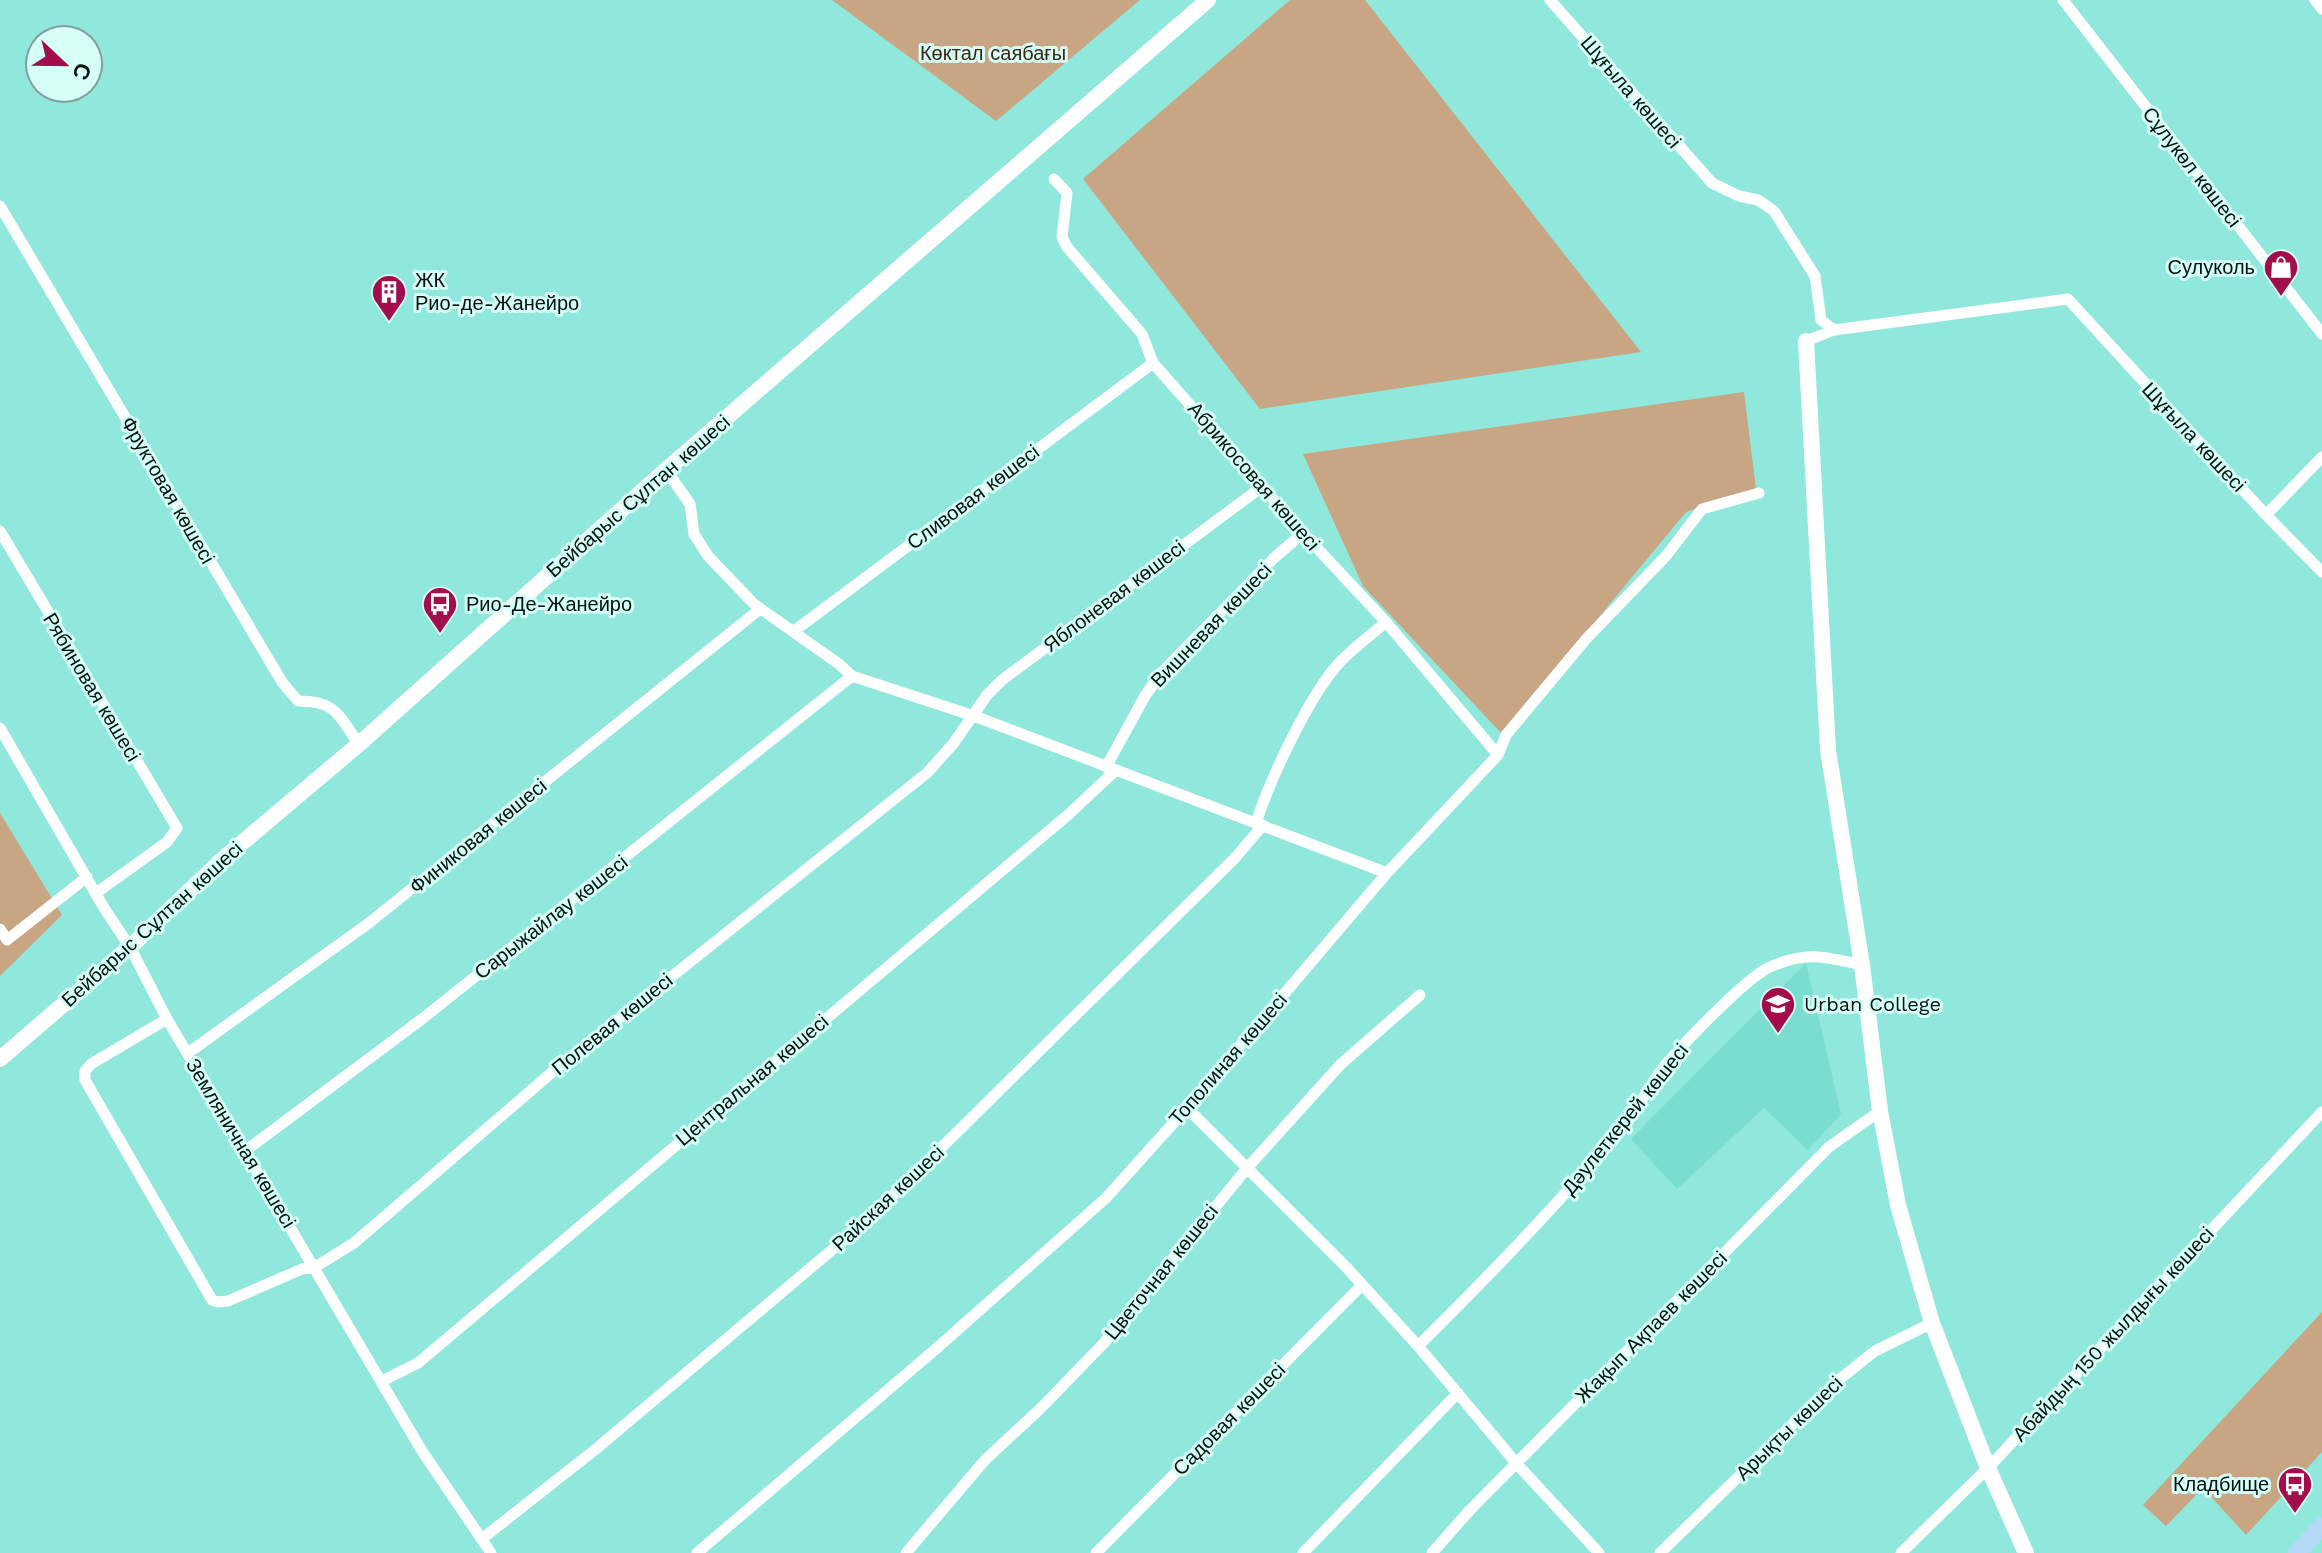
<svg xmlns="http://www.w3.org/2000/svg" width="2322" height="1553" viewBox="0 0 2322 1553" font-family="'Work Sans',sans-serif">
	<rect width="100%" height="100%" fill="#90e7db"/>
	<path fill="#7addd0" d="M1806,963l35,151 -33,36 -44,-42 -87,81 -46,-50z"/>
	<path fill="#c8a583" d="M832,0h308l-144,121z
		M1290,0h75l276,352 -381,57 -177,-230z
		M1744,392l12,97 -70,23 -184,222 -139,-148 -60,-132z
		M0,813l62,102 -62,61z
		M2322,1312v140l-76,83 -43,-47 -37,38 -23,-21z"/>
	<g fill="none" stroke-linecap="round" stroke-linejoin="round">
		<path stroke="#fff" stroke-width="11" d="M1550,0l162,183 27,13 19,4 16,11 41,65 6,44 13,10
			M2063,0l259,334
			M2315,0l7,9
			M1054,179l13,14 -5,44 5,10 75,87 11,29 150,170 83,89 112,133
			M0,206l282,476 16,19c39,0 40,14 61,43
			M1806,341l28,-11 234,-31 198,216 56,57
			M666,470l24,34 4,30 14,22 46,48 85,60 13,12 122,40 413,157
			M2266,515l56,-58
			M0,531l177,297 -10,14 -71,51
			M794,631l359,-268
			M0,728l104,180 26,39 37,72 255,432 69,102
			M1106,767l39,-71 16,-23 113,-115 29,-25
			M1256,823c14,-44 53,-127 83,-160 14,-15 32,-28 47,-41
			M0,929l7,11 80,-63
			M167,1019l-76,45 -6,7v9l127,220 6,2 10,-1 74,-32 13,-2 39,-24 203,-175 370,-295 26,-29 34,-49 15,-15 261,-194
			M188,1053l181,-130 391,-314
			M1187,1108l161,161 70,77 99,118 82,89
			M245,1151l177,-132 430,-343
			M1418,1346c71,-70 140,-142 204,-217 16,-19 26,-42 41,-61 18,-22 82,-89 105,-100 36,-17 56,-12 94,-3
			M382,1381l36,-18 651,-549 47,-44
			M483,1538l113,-89 275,-232 364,-359 28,-33
			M697,1553l240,-205 169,-150 81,-90 200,-235 111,-118 8,-20 81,-97 79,-82 36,-47 57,-16
			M906,1553l79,-93 56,-52 63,-65 144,-176 93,-103 79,-69
			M1096,1553l266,-268
			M1303,1553l155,-160
			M1432,1553l38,-43 359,-363 51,-36
			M1660,1553l176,-171 39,-31 57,-28
			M1901,1553l87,-85 334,-356"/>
		<path stroke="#fff" stroke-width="16" d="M1806,341l22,409 34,215 18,146 18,94 34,118 56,145 38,85
			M0,1059l130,-112 94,-89 135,-114 307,-274 542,-470"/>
		<path stroke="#b4d9f7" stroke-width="18" d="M2297,1553l25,-27"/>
	</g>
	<defs>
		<g id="shop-pin" transform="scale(1.8)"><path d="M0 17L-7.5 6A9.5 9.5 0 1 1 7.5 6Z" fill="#a30d4c" stroke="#d6fff8"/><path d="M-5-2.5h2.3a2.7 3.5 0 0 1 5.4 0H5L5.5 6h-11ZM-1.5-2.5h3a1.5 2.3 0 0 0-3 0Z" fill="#fff"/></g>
		<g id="building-pin" transform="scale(1.8)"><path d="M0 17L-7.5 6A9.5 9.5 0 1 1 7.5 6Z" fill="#a30d4c" stroke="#d6fff8"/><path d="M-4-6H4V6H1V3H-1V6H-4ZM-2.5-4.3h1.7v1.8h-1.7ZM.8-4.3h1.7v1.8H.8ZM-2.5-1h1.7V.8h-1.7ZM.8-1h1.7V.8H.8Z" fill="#fff"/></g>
		<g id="bus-pin" transform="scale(1.8)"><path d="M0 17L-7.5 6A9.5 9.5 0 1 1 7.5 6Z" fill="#a30d4c" stroke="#d6fff8"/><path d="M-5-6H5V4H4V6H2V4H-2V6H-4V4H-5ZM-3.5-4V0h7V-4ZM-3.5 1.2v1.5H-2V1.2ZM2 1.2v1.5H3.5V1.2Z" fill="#fff"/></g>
		<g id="university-pin" transform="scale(1.8)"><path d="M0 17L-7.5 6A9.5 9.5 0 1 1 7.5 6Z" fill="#a30d4c" stroke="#d6fff8"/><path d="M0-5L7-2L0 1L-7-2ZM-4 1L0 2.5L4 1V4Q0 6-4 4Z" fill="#fff"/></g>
	</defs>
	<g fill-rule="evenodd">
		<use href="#shop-pin" x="2281" y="267"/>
		<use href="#building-pin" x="389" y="292"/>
		<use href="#bus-pin" x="440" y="604"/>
		<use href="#university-pin" x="1778" y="1004"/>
		<use href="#bus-pin" x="2295" y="1484"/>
	</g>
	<g text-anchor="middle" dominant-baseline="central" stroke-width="6" stroke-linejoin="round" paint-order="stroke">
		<g font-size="20" fill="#3c2711" stroke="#d6fff8">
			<text x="993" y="53">Көктал саябағы</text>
		</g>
		<g font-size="20" fill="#00120f" stroke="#d6fff8">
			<text transform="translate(1631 92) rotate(49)">Шұғыла көшесі</text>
			<text transform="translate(2192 167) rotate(52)">Сұлукөл көшесі</text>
			<text transform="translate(2194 437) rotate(47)">Шұғыла көшесі</text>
			<text transform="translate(1254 476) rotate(49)">Абрикосовая көшесі</text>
			<text transform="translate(168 490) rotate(60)">Фруктовая көшесі</text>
			<text transform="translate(638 496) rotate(-41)">Бейбарыс Сұлтан көшесі</text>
			<text transform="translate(973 497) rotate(-37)">Сливовая көшесі</text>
			<text transform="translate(1114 596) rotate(-37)">Яблоневая көшесі</text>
			<text transform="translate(1211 625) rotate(-46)">Вишневая көшесі</text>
			<text transform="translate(92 687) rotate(59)">Рябиновая көшесі</text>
			<text transform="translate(478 836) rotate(-39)">Финиковая көшесі</text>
			<text transform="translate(551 917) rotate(-38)">Сарыжайлау көшесі</text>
			<text transform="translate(152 924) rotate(-42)">Бейбарыс Сұлтан көшесі</text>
			<text transform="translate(612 1024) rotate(-39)">Полевая көшесі</text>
			<text transform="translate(1228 1059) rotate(-49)">Тополиная көшесі</text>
			<text transform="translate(752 1080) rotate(-40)">Центральная көшесі</text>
			<text transform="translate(1625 1119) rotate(-51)">Дәулеткерей көшесі</text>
			<text transform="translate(241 1143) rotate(59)">Земляничная көшесі</text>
			<text transform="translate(888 1198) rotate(-43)">Райская көшесі</text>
			<text transform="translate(1161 1272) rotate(-51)">Цветочная көшесі</text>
			<text transform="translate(1651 1327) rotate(-45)">Жақып Ақпаев көшесі</text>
			<text transform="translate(2113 1334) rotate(-47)">Абайдың 150 жылдығы көшесі</text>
			<text transform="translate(1229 1419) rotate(-45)">Садовая көшесі</text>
			<text transform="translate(1789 1428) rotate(-44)">Арықты көшесі</text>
		</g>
		<g font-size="20" fill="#00120f" stroke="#d6fff8" text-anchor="start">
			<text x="2255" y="267" text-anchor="end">Сулуколь</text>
			<text x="415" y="280">ЖК<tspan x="415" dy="23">Рио-де-Жанейро</tspan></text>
			<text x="466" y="604">Рио-Де-Жанейро</text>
			<text x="1804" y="1004">Urban College</text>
			<text x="2269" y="1484" text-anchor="end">Кладбище</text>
		</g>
	</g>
	<g transform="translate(64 64) rotate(112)"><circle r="38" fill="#d6fff8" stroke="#80a09b" stroke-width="2"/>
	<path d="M0-6L14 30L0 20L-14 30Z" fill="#a30d4c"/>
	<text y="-12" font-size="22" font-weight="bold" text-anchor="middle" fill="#00120f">С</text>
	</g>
</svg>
